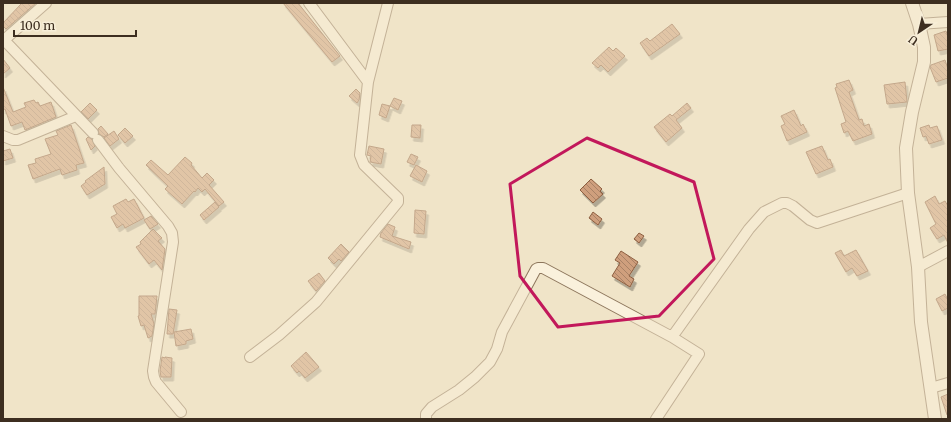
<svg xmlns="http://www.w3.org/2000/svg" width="951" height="422" viewBox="0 0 951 422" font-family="Merriweather,serif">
	<defs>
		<pattern id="building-back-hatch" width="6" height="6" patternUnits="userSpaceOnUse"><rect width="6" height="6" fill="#cf9f7d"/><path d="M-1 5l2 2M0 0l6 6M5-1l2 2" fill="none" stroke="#a98266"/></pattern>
		<filter id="shadow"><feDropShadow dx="2.5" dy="4" stdDeviation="0" flood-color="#0004"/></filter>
	</defs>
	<rect width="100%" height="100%" fill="#f0e4c8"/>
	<path fill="url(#building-back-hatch)" stroke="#8d5f41" filter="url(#shadow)" d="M22,3h14l-30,26 -3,-3v-3z
		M283,3h15l42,53 -8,6z
		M672,24l8,10 -31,22 -9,-13 7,-5 3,3z
		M946,31l2,6v12l-10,2 -4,-16z
		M609,47l4,4 3,-3 9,8 -17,16 -7,-7 -3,3 -6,-5z
		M3,59l7,9 -7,6z
		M945,60l3,9v9l-12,4 -6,-15 1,-2z
		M849,80l4,10 -4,2 10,28 3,-1 2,7 5,-2 3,10 -19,7 -5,-10 -4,2 -3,-9 5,-2 -11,-34 2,-1 -1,-3z
		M905,82l2,20 -20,2 -3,-19z
		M3,87l10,25 13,-5 -2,-4 10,-3 2,3 2,-1 2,4 11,-4 5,15 -31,13 -3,-8 -11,4 -6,-17 -2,1z
		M356,89l4,4 -1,7 -2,3 -8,-7z
		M394,98l8,3 -4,9 -8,-4z
		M90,103l7,7 -9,9 -7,-7z
		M687,103l4,5 -15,12 6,8 -16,14 -12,-15 16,-13 2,2z
		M382,104l8,2 -4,12 -7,-3z
		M794,110l7,16 2,-2 4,8 -20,9 -6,-15 4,-2 -4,-8z
		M71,125l13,38 -8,2 1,5 -15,5 -2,-6 -27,10 -5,-14 8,-2 -1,-4 16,-5 -6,-15 13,-4 -2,-4z
		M412,125h9l-1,13 -9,-1z
		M929,125l1,3 7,-2 5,14 -13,4 -3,-8 -3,1 -3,-9z
		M101,126l7,8 -4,3 -5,-3 -1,-5z
		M125,128l8,8 -8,7 -7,-8z
		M114,131l5,8 -9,7 -6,-8z
		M88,137l4,2 3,7 -4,4 -5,-11z
		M369,146l15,3 -3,15 -11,-2 1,-6 -4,-1z
		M822,146l6,14 2,-1 3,8 -17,7 -10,-22z
		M10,149l3,9 -10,3v-10z
		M411,154l7,3 -4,8 -7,-3z
		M185,157l7,6 -1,2 11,13 5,-5 7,7 -5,5 15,17 -5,4 -14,-17 -3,3 -4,-4 -3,4 -1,-1 -12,13 -17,-15 3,-3 -22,-21 5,-5 17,15z
		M416,165l11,6 -5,11 -12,-6z
		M104,167l1,17 -18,11 -6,-9 5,-4 -1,-1z
		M591,179l11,10 -2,2 3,3 -10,9 -13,-13z
		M935,196l4,8 6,-3 3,5v37l-4,-8 -7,4 -7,-11 6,-4 -11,-22z
		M126,199l2,3 6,-3 10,19 -19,10 -2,-4 -6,4 -6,-11 6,-3 -4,-8z
		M215,202l4,5 -15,13 -4,-5z
		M415,210l11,1 -2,23 -10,-1z
		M593,212l9,7 -4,6 -9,-7z
		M151,216l7,8 -8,5 -6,-9z
		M388,224l7,3 -3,9 19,6 -2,7 -29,-12 1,-4z
		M153,229l9,9 -4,3 7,8 -3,21 -8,-10 -5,4 -13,-17 5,-3 -1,-2z
		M639,233l5,3 -5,7 -5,-4z
		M341,244l8,8 -8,9 -2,-2 -5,5 -6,-6z
		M841,250l3,6 12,-6 12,21 -11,5 -5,-8 -6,4 -11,-19z
		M621,251l17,11 -9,14 5,3 -4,8 -18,-11 8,-13 -5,-3z
		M319,273l6,8 -9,10 -8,-10z
		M945,294l3,6v8l-6,3 -6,-12z
		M139,296h18l-2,18h-4l3,10 -2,12 -4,2 -4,-13 -3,1 -3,-10h1z
		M169,309l8,1 -4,24h-6z
		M191,329l2,10 -7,2v3l-10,2 -2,-14z
		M306,352l13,15 -14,11 -6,-7 -2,2 -6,-7z
		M162,357l3,1v-1l7,1 -1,19h-10l-1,-6z
		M948,394v20l-1,1 -6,-18z"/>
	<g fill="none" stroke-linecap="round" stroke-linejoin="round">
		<g stroke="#8d765c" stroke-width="12">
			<path id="minor" d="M309,3l59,79
				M919,24l29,-2
				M3,39l90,94
				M4,40l42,-37
				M3,136l10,4h5l58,-24
				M98,140l21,28 49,58 4,7 1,9 -20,129 1,6 2,5 25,30
				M918,267l30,-16
				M250,357l29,-22 37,-33 82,-100v-4l-3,-3 -31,-30 -4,-10 8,-73 20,-79
				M931,388l17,-5
				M426,419v-5l6,-7 27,-17 16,-13 15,-15 7,-13 5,-17 34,-63 2,-1h5l129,69
				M656,419l43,-65 -27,-17 77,-108 15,-17 18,-9h5l6,3 17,14 7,3 91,-30"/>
		</g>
		<g stroke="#8d765c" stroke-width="14">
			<path id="tertiary" d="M912,3l7,21 5,23v15l-12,50 -6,36 2,45 10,74 3,55 14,97"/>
		</g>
		<use href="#minor" stroke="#faf1dc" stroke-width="10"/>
		<use href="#tertiary" stroke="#faf1dc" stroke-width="12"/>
	</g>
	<path d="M0 0H951V422H0ZM587,138l107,44 20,77 -55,57 -101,11 -38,-51 -10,-92z" fill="#f0e4c8" fill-opacity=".55" fill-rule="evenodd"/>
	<path fill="none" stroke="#c2185b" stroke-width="3" stroke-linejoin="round" d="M587,138l107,44 20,77 -55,57 -101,11 -38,-51 -10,-92z"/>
	<rect width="951" height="422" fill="none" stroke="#3d2e20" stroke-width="8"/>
	<g transform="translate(919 32) rotate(215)" stroke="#f7eed8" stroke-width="3" paint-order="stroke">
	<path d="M0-3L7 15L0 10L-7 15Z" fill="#3d2e20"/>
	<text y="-6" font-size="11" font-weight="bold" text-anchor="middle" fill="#3d2e20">U</text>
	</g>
	<path d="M14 30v6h122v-6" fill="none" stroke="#3d2e20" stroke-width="2"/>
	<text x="20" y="30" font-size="12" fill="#3d2e20" stroke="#f7eed8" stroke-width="3" paint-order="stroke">100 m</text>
</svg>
